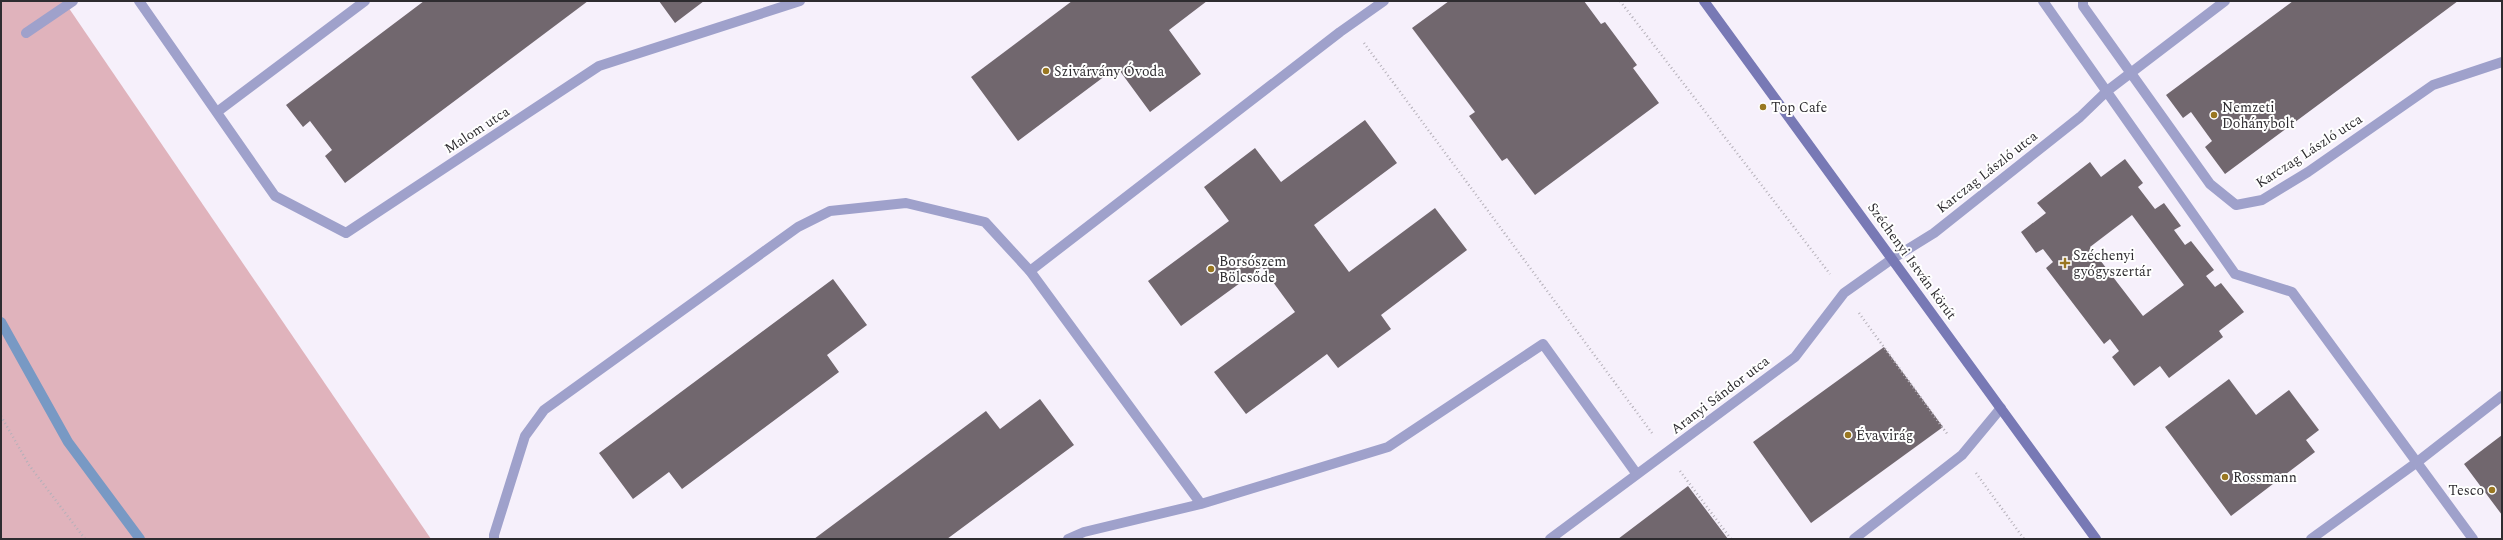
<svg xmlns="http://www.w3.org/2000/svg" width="2503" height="540" viewBox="0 0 2503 540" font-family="Spectral,serif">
	<rect width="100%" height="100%" fill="#f6f0fb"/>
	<path fill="#e0b3bc" d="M1,1h63l367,538h-430z"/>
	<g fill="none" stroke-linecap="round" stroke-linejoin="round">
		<path stroke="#7899c4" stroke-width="10" d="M1,322l67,120 72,97"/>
	</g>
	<path fill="#71676e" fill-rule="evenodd" d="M424,1h164l-243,182 -20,-27 7,-6 -22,-29 -7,6 -17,-22z
		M659,1h45l-29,22z
		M1072,1h135l-38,29 32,44 -51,38 -33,-45 -99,74 -47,-64z
		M1449,1h135l17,23 4,-2 32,43 -4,3 26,35 -124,92 -28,-37 -5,3 -33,-45 6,-4 -63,-84z
		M2293,1h165l-233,173 -20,-27 7,-6 -21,-29 -8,6 -17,-23z
		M1365,120l32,43 -83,62 35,47 86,-64 32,42 -86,65 10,14 -53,39 -11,-14 -81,60 -32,-42 81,-60 -33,-45 -81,59 -33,-45 81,-60 -25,-34 51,-39 26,34z
		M2125,159l18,24 -5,4 17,22 9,-6 17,23 -7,4 11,15 6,-4 23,29 -8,6 9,11 6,-4 23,29 -25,19 4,6 -54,41 -9,-12 -26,20 -22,-29 7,-6 -9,-12 -6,5 -58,-76 7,-6 -10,-13 -7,4 -15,-21 25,-19 -9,-10 53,-41 11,15zM2132,215l52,70 -41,31 -53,-69z
		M833,279l34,46 -40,30 12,17 -157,117 -13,-17 -36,27 -34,-46z
		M1884,347l59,80 -132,96 -58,-81z
		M2229,379l27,36 33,-25 30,40 -13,10 9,12 -84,64 -66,-89z
		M1040,399l34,46 -127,94h-133l172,-128 14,18z
		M2502,435v80l-38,-51z
		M1688,486l40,53h-110z"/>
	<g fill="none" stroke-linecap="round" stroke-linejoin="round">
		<path stroke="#b5b0b9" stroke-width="2.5" stroke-dasharray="1 3" stroke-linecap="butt" d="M1620,1l210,273
			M1364,43l288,390
			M1859,313l89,122
			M1,416l28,49 56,74
			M1680,471l51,68
			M1976,473l48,66"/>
		<path stroke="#9fa1cb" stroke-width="10" d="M26,33l47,-32
			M1030,271l310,-239 44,-31
			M2311,539l105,-76 86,-67"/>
		<path stroke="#9fa1cb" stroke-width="10" d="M139,1l136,195 71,37 253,-167 201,-65
			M2043,1l192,273 57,18 181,247
			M2083,1v5l127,178 26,21 26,-5 46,-28 125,-87 69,-23
			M217,112l148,-111
			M494,539v-4l31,-99 19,-26 254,-183 32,-16 76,-8 79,19 45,49 171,233
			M1068,539l16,-7 117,-28 187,-57 155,-103 93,129
			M1550,539l245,-182 49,-64 48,-34 42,-26 146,-116 27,-26 118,-90
			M1854,539l108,-84 39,-47"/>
		<path stroke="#7879b5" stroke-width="10" d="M1704,1l392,538"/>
	</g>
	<g fill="#997721" stroke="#fff" stroke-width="1.5">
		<circle cx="1046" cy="71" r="4"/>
		<circle cx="1763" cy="107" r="4"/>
		<circle cx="2214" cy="115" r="4"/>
		<path d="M2063 257h4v4h4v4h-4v4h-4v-4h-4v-4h4z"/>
		<circle cx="1211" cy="269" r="4"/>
		<circle cx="1848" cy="435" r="4"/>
		<circle cx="2225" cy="477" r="4"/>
		<circle cx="2492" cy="490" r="4"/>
	</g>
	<g text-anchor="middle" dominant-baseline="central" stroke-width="4" stroke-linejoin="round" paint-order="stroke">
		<g font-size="14" fill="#2e2c30" stroke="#fff" text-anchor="start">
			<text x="1054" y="71">Szivárvány Óvoda</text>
			<text x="1771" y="107">Top Cafe</text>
			<text x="2222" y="107">Nemzeti<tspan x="2222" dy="16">Dohánybolt</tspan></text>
			<text x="2073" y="255">Széchenyi<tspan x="2073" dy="16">gyógyszertár</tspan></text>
			<text x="1219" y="261">Borsószem<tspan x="1219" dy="16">Bölcsőde</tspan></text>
			<text x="1856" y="435">Éva virág</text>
			<text x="2233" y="477">Rossmann</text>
			<text x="2484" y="490" text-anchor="end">Tesco</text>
		</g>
		<g font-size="14" fill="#2e2c30" stroke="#fff">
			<text transform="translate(477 130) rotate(-33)">Malom utca</text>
			<text transform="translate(2309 151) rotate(-33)">Karczag László utca</text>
			<text transform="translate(1987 172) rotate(-38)">Karczag László utca</text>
			<text transform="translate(1912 261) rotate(54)">Széchenyi István körút</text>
			<text transform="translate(1720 395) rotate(-37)">Aranyi Sándor utca</text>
		</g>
	</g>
	<rect width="2503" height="540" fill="none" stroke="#2e2c30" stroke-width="4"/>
</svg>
